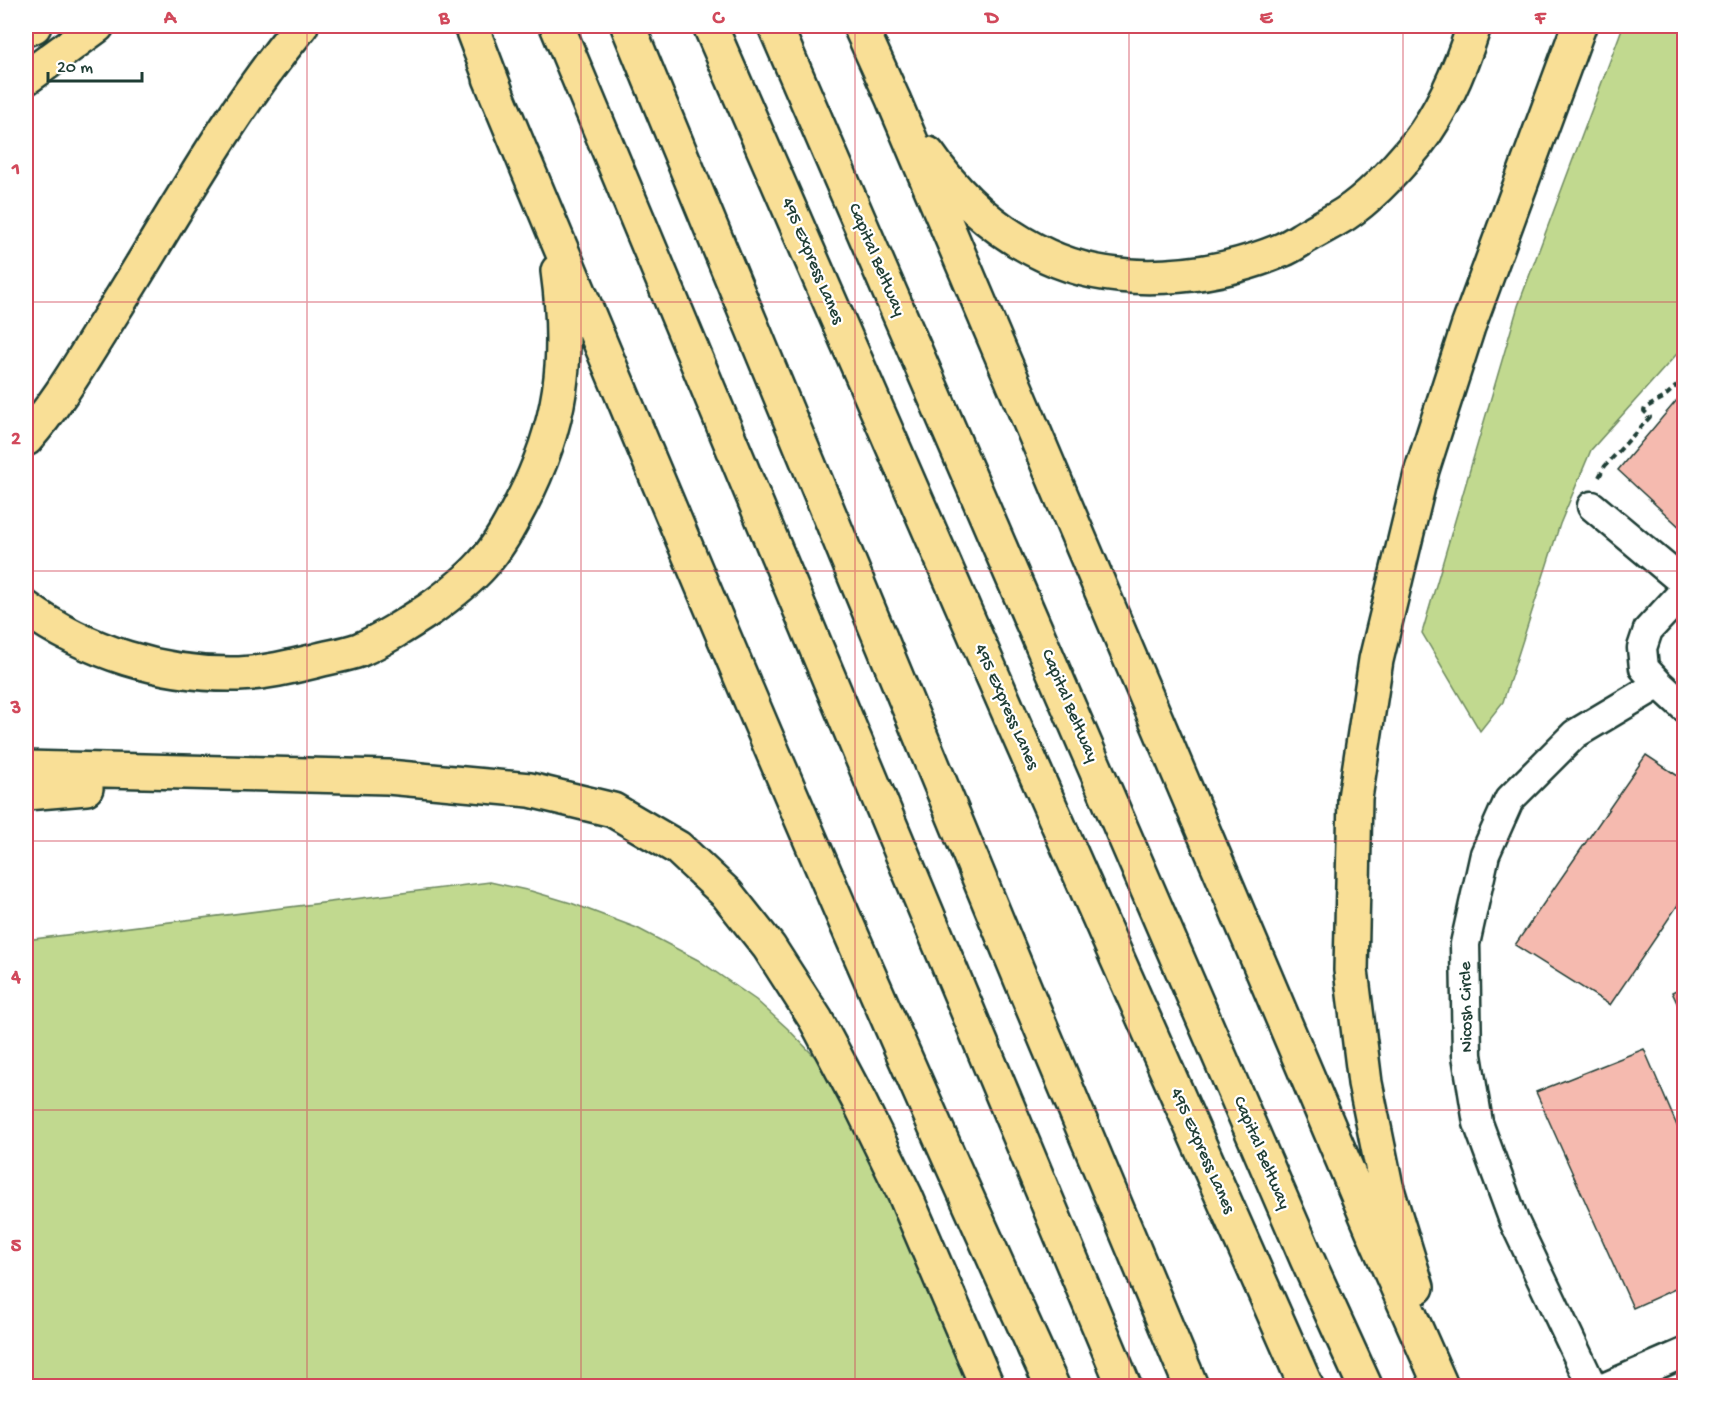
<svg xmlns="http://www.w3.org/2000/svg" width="1710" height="1412" viewBox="0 0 1710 1412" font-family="'Gochi Hand',sans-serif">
	<rect width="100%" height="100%" fill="#fff"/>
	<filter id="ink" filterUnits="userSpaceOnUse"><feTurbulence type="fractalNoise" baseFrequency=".0167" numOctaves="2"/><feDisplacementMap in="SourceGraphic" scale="12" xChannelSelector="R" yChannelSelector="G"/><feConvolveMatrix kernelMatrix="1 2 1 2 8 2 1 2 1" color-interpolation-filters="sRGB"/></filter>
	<g filter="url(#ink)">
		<path fill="#c1d98f" stroke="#708b62" stroke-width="1.5" d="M1623,26h61v320l-93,104 -31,74 -57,178 -23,29 -58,-98 96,-327z
			M490,882l41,9 40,12 66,25 61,32 58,40 31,28 29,30 99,163 71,165h-960v-446z"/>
		<path fill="#f5baaf" stroke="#1f3d34" stroke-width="1.5" d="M1677,400l7,6v125l-66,-61z
			M1646,755l38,25v116l-74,109 -95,-60z
			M1684,986v32l-12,-26z
			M1644,1049l40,93v143l-51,23 -97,-216z"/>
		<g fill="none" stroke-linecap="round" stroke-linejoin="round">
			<g stroke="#1f3d34" stroke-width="33">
				<path id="minor" d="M1592,506l92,77
					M1684,591l-36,39 -6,18 2,20 15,16 25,23
					M1592,1386l-78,-165 -36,-98 -11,-68 -2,-111 20,-90 24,-54 66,-66 84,-50
					M1608,1386l76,-33"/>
			</g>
			<g stroke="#1f3d34" stroke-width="38">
				<path id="primary" d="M26,29l8,-3"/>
			</g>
			<g stroke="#1f3d34" stroke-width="38">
				<path id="motorway" d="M471,26l27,71
					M557,26l567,1360
					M628,26l399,968 164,392
					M710,26l302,694 294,666
					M775,26l532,1233 58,127
					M860,26l33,73 485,1144 63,143
					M26,78l71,-52
					M490,78c182,438 365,877 562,1308
					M928,154c31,45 69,79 119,102 71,33 165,23 235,-6 10,-4 19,-11 28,-16 12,-7 24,-13 35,-20 26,-17 53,-47 72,-70 27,-35 44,-77 57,-118
					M26,439c33,-37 58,-82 85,-124 61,-97 117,-201 190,-289
					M26,608c60,44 138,68 213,66 26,-1 51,-7 76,-13 14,-4 30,-6 44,-11 25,-11 48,-26 71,-41 18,-13 37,-27 52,-44 16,-17 28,-40 39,-61 41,-79 49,-146 37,-233
					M26,768l362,9 142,13 83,20 65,38 49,46 42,53 47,73 44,83 45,92 82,191
					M26,793l60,-5
					M1417,1287l-31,-101 -21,-103 -14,-113 4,-172 21,-138 46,-190 46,-143 111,-301"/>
			</g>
			<path stroke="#1f3d34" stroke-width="4" stroke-dasharray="6 4.5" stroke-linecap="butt" d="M1599,477l6,-11 45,-49 -6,-6 1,-3 18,-10 21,-19"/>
			<use href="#minor" stroke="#fff" stroke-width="28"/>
			<use href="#primary" stroke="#f9df96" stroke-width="33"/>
			<use href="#motorway" stroke="#f9df96" stroke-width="33"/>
		</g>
	</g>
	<path fill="none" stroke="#d1495b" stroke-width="1.5" stroke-opacity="0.55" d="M307,26v1360M581,26v1360M855,26v1360M1129,26v1360M1403,26v1360M26,302h1658M26,571h1658M26,841h1658M26,1110h1658"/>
	<g text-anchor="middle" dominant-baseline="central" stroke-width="4.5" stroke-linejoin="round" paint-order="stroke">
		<g font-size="18" fill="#1f3d34" stroke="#fff">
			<text transform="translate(876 260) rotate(67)">Capital Beltway</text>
			<text transform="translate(812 261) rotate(67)">495 Express Lanes</text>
			<text transform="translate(1069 706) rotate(67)">Capital Beltway</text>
			<text transform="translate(1006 707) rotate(66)">495 Express Lanes</text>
			<text transform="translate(1467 1007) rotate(-91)">Nicosh Circle</text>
			<text transform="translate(1202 1151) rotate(66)">495 Express Lanes</text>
			<text transform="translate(1261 1153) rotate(67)">Capital Beltway</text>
		</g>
	</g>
	<rect width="1710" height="1412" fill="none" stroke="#fff" stroke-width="66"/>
	<path d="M48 72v9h94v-9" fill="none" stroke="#1f3d34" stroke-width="3"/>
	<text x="57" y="72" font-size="18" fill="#1f3d34" stroke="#ffffff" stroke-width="4.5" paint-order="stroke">20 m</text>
	<rect x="33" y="33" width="1644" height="1346" fill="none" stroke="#d1495b" stroke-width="2"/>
	<g font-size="20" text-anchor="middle" font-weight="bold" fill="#d1495b">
		<text x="170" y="23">A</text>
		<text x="444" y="23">B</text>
		<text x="718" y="23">C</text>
		<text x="992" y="23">D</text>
		<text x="1266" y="23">E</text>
		<text x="1540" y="23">F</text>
		<text x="16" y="174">1</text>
		<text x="16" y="444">2</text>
		<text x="16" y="713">3</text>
		<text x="16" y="982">4</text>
		<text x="16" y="1251">5</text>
	</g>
</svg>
